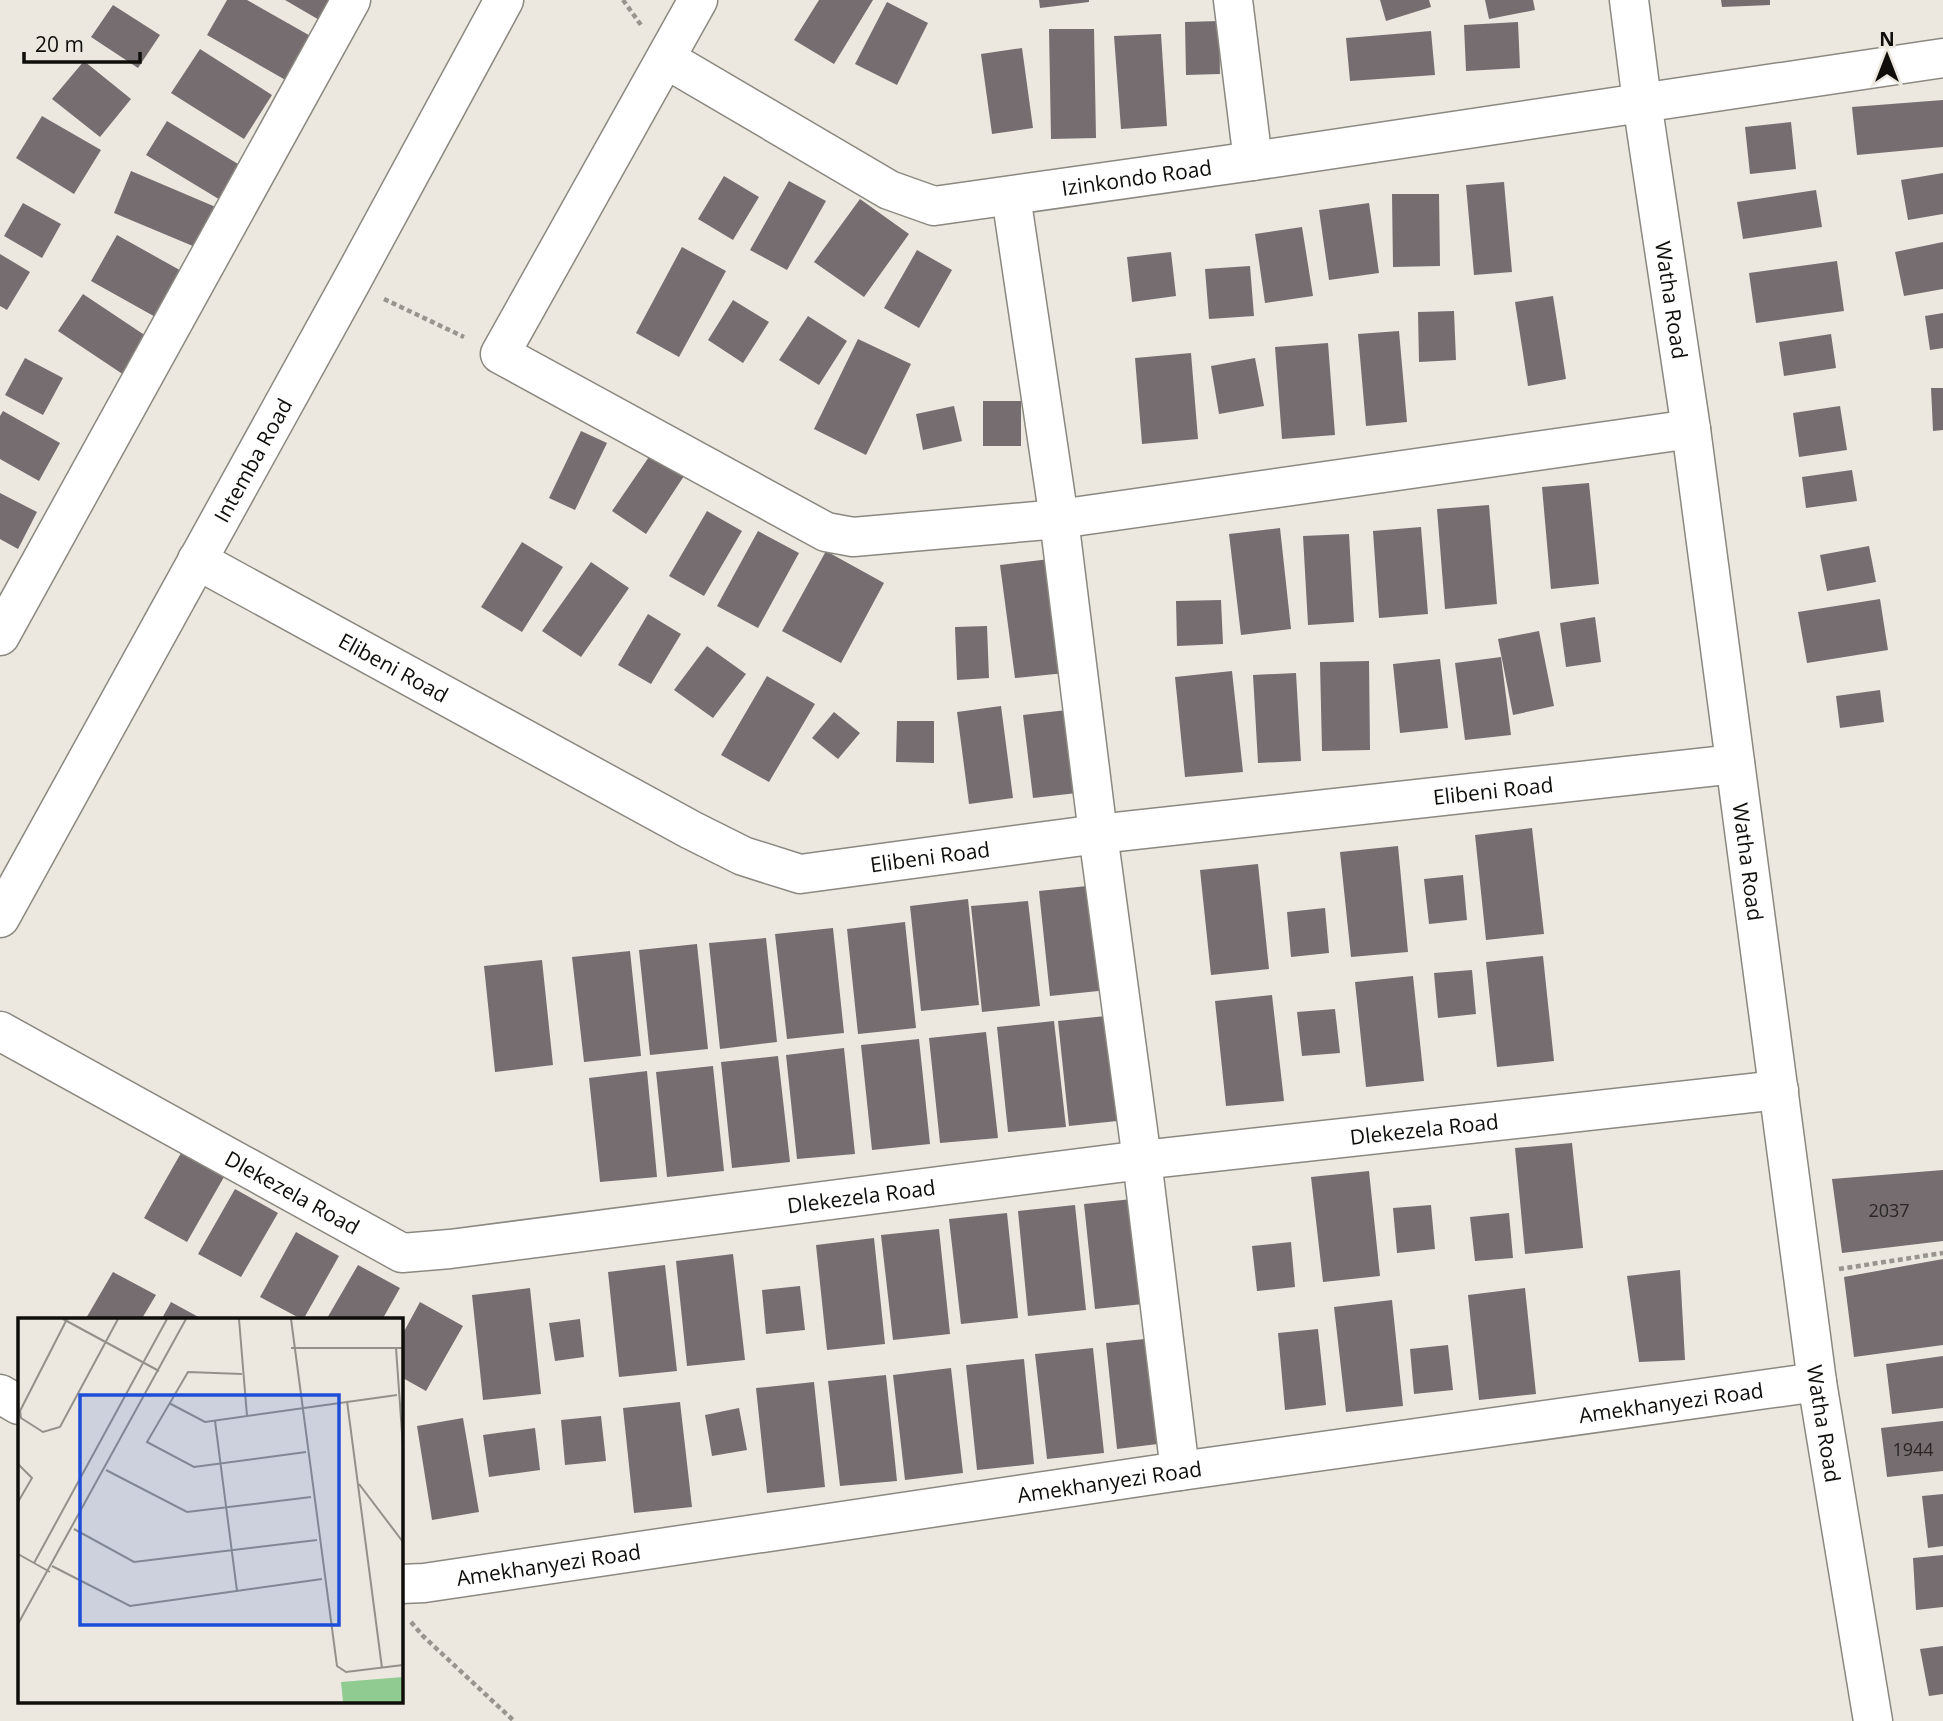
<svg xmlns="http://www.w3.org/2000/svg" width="1943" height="1721" viewBox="0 0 1943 1721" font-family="'Open Sans',sans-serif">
	<rect width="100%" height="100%" fill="#ece8df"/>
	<path fill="#766d71" d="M227,0h20l67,38 -25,44 -82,-47z
		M285,0h49l-13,21z
		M819,0h54l-39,64 -40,-24z
		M1039,0h50v2l-49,6z
		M1380,0h49l2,7 -45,14z
		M1485,0h48l2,10 -46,9z
		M1721,0h49v5l-48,2z
		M887,2l41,21 -31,62 -42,-21z
		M113,5l47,30 -22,33 -47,-31z
		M1219,21l1,53 -34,1 -1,-53z
		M1518,22l2,46 -54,3 -2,-46z
		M1049,29h45l2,109 -45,1z
		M1431,31l4,44 -85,6 -4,-43z
		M1161,34l6,92 -46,3 -7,-93z
		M1022,48l11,80 -41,6 -11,-80z
		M200,49l72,46 -28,44 -73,-46z
		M84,61l47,38 -31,38 -48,-38z
		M1943,100v47l-86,8 -5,-48z
		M42,116l59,34 -27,44 -58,-36z
		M167,121l76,46 -21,34 -76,-46z
		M1791,122l5,47 -46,5 -5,-47z
		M131,171l87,37 -18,41 -86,-36z
		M1943,173v41l-35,6 -7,-40z
		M724,176l35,21 -26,43 -35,-21z
		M789,181l37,20 -39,69 -37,-20z
		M1504,182l8,90 -38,3 -8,-90z
		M1816,190l6,37 -79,12 -6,-37z
		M1392,194h47l1,72 -47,1z
		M860,199l49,35 -45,63 -50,-35z
		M23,203l38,21 -19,34 -38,-22z
		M1369,203l10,70 -50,7 -10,-70z
		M1302,227l11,69 -48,7 -10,-69z
		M117,235l68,38 -26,46 -68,-38z
		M1943,242v47l-39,7 -9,-44z
		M682,247l44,24 -47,86 -43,-24z
		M917,250l35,20 -33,58 -35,-20z
		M1171,252l5,44 -44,6 -5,-45z
		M0,254l30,18 -23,38 -7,-4z
		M1837,261l7,50 -88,12 -7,-50z
		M1250,266l4,50 -45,3 -4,-50z
		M83,294l72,48 -25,37 -72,-48z
		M1553,296l13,83 -38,7 -13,-84z
		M733,300l36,22 -26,41 -35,-23z
		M1454,311l2,49 -37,2 -1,-50z
		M1943,313v35l-13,2 -5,-34z
		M808,316l39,25 -28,44 -40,-25z
		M1399,331l8,91 -41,4 -8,-92z
		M1831,334l5,34 -52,8 -5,-34z
		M858,339l53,25 -45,91 -52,-26z
		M1328,343l7,92 -53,4 -7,-92z
		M1191,353l7,86 -56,5 -7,-86z
		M25,358l38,20 -20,37 -38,-20z
		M1255,358l9,48 -45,8 -8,-48z
		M1931,388h12v42l-10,1z
		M983,401h38v45h-38z
		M954,406l8,35 -39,9 -7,-36z
		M1840,406l7,44 -48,7 -6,-44z
		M3,411l57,32 -21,38 -39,-22v-43z
		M581,431l26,12 -32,67 -26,-12z
		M653,451l33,22 -40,61 -34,-23z
		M1852,470l5,31 -51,7 -4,-31z
		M1589,483l10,101 -48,5 -9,-102z
		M0,493l37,19 -19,37 -18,-10z
		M1489,505l8,99 -52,5 -8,-100z
		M707,511l35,20 -38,65 -35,-20z
		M1421,527l7,87 -49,4 -6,-87z
		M1280,528l11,101 -50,6 -12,-101z
		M758,531l41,22 -41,75 -41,-22z
		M1349,534l5,88 -46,3 -5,-89z
		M522,542l41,25 -41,65 -41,-25z
		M1869,546l7,36 -49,9 -7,-36z
		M826,551l58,32 -43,80 -59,-32z
		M1050,559l15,114 -50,5 -15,-113z
		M591,562l38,26 -48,69 -39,-26z
		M1880,599l8,51 -81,13 -9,-51z
		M1221,600l2,44 -46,2 -1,-45z
		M648,614l33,20 -30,50 -33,-19z
		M1595,617l6,45 -35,5 -6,-44z
		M987,626l2,52 -32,2 -2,-53z
		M1539,631l15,75 -41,9 -15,-76z
		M707,646l39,28 -33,44 -39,-28z
		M1501,657l10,78 -46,5 -10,-77z
		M1440,659l8,69 -48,5 -7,-69z
		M1369,661l1,89 -48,1 -2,-89z
		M1232,671l11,101 -58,5 -10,-100z
		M1296,673l5,88 -43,2 -5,-88z
		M767,676l48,28 -46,78 -48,-27z
		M1880,690l4,32 -44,6 -4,-32z
		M1001,706l12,92 -44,6 -12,-92z
		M1067,710l10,83 -44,5 -10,-83z
		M834,712l26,21 -22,26 -26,-21z
		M897,721h37v42l-38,-1z
		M1532,828l12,106 -58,6 -11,-105z
		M1398,846l10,106 -57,5 -11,-105z
		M1258,864l11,105 -58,6 -11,-105z
		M1463,875l4,45 -38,4 -5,-45z
		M1097,885l11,105 -58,6 -11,-105z
		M968,899l11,106 -58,6 -11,-105z
		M1028,901l12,105 -58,6 -11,-106z
		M1325,908l4,45 -38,4 -4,-45z
		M905,922l11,106 -58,6 -11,-105z
		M833,928l11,105 -57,6 -12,-105z
		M766,938l11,104 -57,7 -11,-106z
		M697,944l11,105 -58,6 -11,-105z
		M630,951l11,105 -57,6 -12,-105z
		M1543,956l11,105 -57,6 -11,-105z
		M542,960l11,105 -58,7 -11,-106z
		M1472,970l4,44 -38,4 -4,-45z
		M1413,976l11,105 -58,6 -11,-105z
		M1272,995l12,106 -58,5 -11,-105z
		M1335,1009l5,44 -38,3 -5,-44z
		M1115,1015l12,105 -58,6 -11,-105z
		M1054,1021l12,106 -58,5 -11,-105z
		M986,1032l12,106 -58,5 -11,-105z
		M919,1039l11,105 -58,6 -11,-105z
		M844,1048l11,106 -58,5 -11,-104z
		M778,1056l12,106 -58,6 -11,-106z
		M713,1066l11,105 -57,6 -11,-105z
		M647,1071l10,106 -57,5 -11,-104z
		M1572,1143l11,105 -58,6 -10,-106z
		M181,1153l43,24 -37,65 -43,-24z
		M1943,1170v71l-101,12 -10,-74z
		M1369,1171l11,105 -57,6 -12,-105z
		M235,1189l43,24 -37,64 -43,-23z
		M1142,1198l11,105 -58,6 -11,-105z
		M1075,1205l11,105 -58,6 -10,-105z
		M1431,1205l4,44 -38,4 -4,-45z
		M1007,1213l11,105 -57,6 -12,-105z
		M1509,1213l4,45 -38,3 -5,-44z
		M939,1229l11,105 -57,6 -12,-105z
		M296,1232l43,24 -36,64 -43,-23z
		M874,1238l11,106 -58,6 -11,-105z
		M1291,1242l4,45 -38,4 -5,-45z
		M733,1254l12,106 -58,6 -11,-105z
		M1943,1259v86l-89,12 -10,-80z
		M358,1265l42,23 -18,32h-56z
		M665,1265l12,106 -58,6 -11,-105z
		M1680,1270l5,90 -46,2 -12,-86z
		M113,1272l43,23 -15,25h-56z
		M800,1286l5,44 -39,4 -4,-44z
		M530,1288l11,106 -58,6 -11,-105z
		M1525,1288l11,106 -57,6 -11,-105z
		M1392,1300l11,106 -57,6 -12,-105z
		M171,1302l33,18h-43z
		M420,1302l43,24 -37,65 -25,-14v-40z
		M580,1319l4,38 -29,4 -6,-38z
		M1318,1329l8,76 -41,5 -7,-77z
		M1164,1337l10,105 -57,7 -11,-106z
		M1448,1345l5,45 -39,4 -4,-45z
		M1093,1348l11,105 -57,6 -12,-105z
		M1943,1356v52l-51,6 -6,-50z
		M1024,1359l10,105 -57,6 -11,-105z
		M951,1368l12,105 -58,7 -12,-105z
		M886,1375l11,106 -57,5 -12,-105z
		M814,1382l11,105 -58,6 -11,-105z
		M680,1402l12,105 -58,6 -11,-105z
		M739,1408l8,42 -35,6 -7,-41z
		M601,1416l5,45 -41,4 -4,-45z
		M463,1418l16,94 -47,8 -15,-94z
		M1943,1421v50l-56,6 -6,-49z
		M535,1428l5,42 -51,7 -6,-42z
		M1943,1494v52l-15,2 -6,-52z
		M1943,1555v52l-27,3 -3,-52z
		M1943,1646v48l-14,2 -9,-47z"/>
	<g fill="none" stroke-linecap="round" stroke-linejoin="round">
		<g stroke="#8b8880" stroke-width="41">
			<g id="minor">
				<path d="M698,0l-198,354 326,178 27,5 206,-18 632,-90"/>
				<path d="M1233,0l20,161"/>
				<path id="s1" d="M1629,0l13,102 49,327 126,953 56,339"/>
				<path id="s2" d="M666,59l223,131 45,16 319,-45 690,-103"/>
				<path d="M1011,196l48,323 39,315 44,326 38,311"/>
				<path id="s3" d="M197,560l494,270 52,26 57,18 298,-40 637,-70"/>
				<path d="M0,636l351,-636"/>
				<path id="s4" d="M0,1031l402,222 48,-4 692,-89 637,-70"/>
				<path d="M0,1394l19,11"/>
				<path id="s5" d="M401,1584l23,-1 756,-112 637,-89"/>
			</g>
		</g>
		<g stroke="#8b8880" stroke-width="41">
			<g id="tertiary">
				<path id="s6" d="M0,918l350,-634 154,-284"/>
			</g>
		</g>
		<path stroke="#98958e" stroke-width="4.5" stroke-dasharray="5 3.5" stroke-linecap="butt" d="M623,0l18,25
			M384,299l80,38
			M1839,1269l104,-16
			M411,1622l12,14 91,85"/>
		<use href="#minor" stroke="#fff" stroke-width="38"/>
		<use href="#tertiary" stroke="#fff" stroke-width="38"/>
	</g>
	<g text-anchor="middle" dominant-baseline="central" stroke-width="6" stroke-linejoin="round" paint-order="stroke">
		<g font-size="18" fill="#292624">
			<text x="1889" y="1210">2037</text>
			<text x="1913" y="1449">1944</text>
		</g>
		<g font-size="21" fill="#0f0e0b" stroke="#ece8df">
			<text stroke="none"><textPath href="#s2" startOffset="511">Izinkondo Road</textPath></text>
			<text stroke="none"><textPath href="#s1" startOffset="303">Watha Road</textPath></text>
			<text stroke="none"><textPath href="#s6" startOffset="523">Intemba Road</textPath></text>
			<text stroke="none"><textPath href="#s3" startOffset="224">Elibeni Road</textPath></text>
			<text stroke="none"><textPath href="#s3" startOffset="1379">Elibeni Road</textPath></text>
			<text stroke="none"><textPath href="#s3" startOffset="812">Elibeni Road</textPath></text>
			<text stroke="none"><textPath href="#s1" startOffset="870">Watha Road</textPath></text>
			<text stroke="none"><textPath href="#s4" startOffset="1489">Dlekezela Road</textPath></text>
			<text stroke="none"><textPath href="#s4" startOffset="334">Dlekezela Road</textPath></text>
			<text stroke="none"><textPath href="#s4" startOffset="922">Dlekezela Road</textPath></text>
			<text stroke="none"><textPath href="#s5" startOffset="1283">Amekhanyezi Road</textPath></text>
			<text stroke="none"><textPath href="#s1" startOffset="1437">Watha Road</textPath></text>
			<text stroke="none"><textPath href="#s5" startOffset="716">Amekhanyezi Road</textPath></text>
			<text stroke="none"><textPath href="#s5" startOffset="149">Amekhanyezi Road</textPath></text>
		</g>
	</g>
	<g transform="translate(18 1318)">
		<rect width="385" height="385" fill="#ece8df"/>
		<path d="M385,359v25h-60l-2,-20z" fill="#90cb91"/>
		<path fill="none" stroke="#94918a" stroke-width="2" d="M45,1l96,52M49,1l-47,92 1,7 22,14 17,-5 58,-108M221,1l8,97M273,1l46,347 9,6 57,-7M273,30h112M378,30l7,99M224,56l-54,-2 -41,70 47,25 112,-15M329,83l35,267M151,85l36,19 192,-27M197,103l22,170M0,146l14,14 -14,24M88,152l81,42 124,-15M341,166l44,58M56,211l60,33 183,-22M0,236l32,18M16,245l133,-244M34,248l78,40 192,-27M0,306l168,-305"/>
		<path fill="#1d4ed8" fill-opacity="0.15" stroke="#1d4ed8" stroke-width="3.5" d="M62,77h259v230h-259z"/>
		<rect width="385" height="385" fill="none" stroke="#0f0e0b" stroke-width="3.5"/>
	</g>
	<g transform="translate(1887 56)" stroke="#ece8df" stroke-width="5" paint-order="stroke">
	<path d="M0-5L12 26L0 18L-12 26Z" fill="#0f0e0b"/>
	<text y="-10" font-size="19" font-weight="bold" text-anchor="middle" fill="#0f0e0b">N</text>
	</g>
	<path d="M24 52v10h116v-10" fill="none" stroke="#0f0e0b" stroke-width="3.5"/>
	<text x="35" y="52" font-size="21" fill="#0f0e0b" stroke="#ece8df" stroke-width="5" paint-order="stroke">20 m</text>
</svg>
